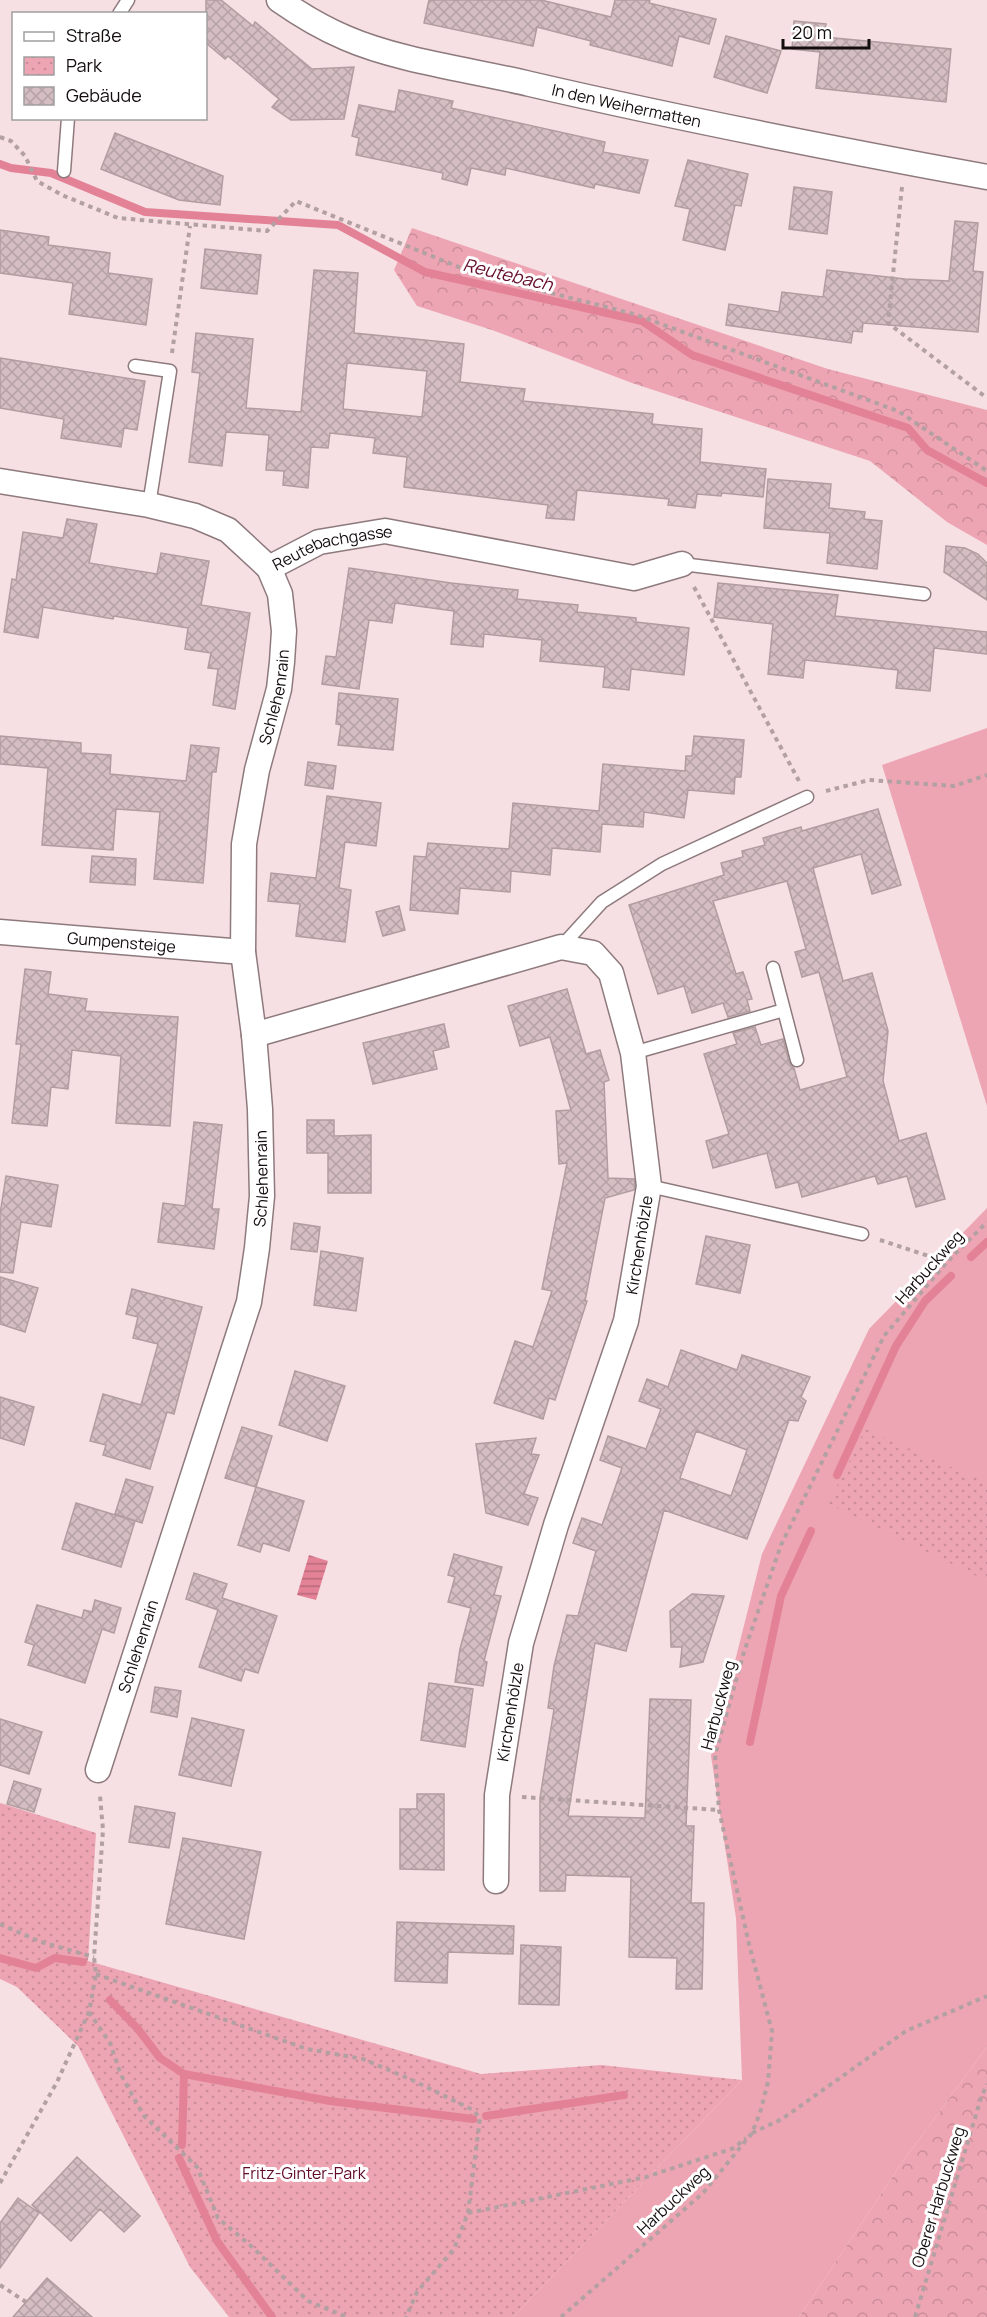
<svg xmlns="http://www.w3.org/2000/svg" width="987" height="2317" viewBox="0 0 987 2317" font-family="Manrope,sans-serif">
	<defs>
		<pattern id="forest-crowns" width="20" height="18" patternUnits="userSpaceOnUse" patternTransform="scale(1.5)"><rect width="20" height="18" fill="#eea5b3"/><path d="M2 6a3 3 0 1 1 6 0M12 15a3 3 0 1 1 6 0" fill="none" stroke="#cb8d99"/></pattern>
		<pattern id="park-dots" width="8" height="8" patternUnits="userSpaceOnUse" patternTransform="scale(1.5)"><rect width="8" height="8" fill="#eea5b3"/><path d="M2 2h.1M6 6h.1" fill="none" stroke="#cb8d99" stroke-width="1.8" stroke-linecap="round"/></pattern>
		<pattern id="water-rules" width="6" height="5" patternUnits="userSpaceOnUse" patternTransform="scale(1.5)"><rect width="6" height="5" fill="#e38297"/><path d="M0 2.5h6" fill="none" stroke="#b7697a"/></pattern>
		<pattern id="building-cross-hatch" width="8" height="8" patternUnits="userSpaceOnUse" patternTransform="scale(1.5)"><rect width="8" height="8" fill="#d4bec2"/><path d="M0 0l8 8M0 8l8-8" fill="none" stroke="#b5a2a6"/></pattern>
	</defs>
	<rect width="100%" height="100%" fill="#f6e0e3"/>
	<path fill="#eea5b3" d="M987,728v378l-105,-341z
		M987,1208v839l-84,114 -104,156h-286l229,-237 -6,-162 -25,-162 51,-202 107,-225z"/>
	<path fill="url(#forest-crowns)" d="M412,228l416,141 159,41v135l-40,-23 -77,-61 -238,-78 -140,-53 -75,-24 -23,-36z
		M987,2047v270h-188l104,-156z"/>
	<path fill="url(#park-dots)" d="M865,1429l122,54v98l-159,-77z
		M0,1803l96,30 -8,128 393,113 120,-9 141,15 -229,237h-284l-39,-50 -112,-221 -61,-59 -17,-8z"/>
	<path fill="url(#water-rules)" d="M309,1555l19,6 -12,39 -19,-5z"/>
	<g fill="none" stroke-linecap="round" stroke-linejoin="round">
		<path stroke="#e38297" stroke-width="8" d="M0,164l11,4 40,5 94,39 193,13 87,47 217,49 50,34 216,73 19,22 60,33
			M971,1257l16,-15
			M837,1475l59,-129 29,-45 26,-25
			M750,1742l31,-146 30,-65
			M0,1958l36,10 19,-10 28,4
			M110,2000l28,29 22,29 24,16 146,27 143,18
			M486,2116l138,-21
			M182,2145l2,-71
			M179,2158l38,83 55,76"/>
	</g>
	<path fill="url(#building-cross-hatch)" stroke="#b19da0" stroke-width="1.5" fill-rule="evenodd" d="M206,0h15l32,26 2,-4 57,47 42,-2 -10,52 -53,1 -19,-13 7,-8 -51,-43 -3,3 -19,-16z
		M429,0h112l70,17 4,-17h35l-1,3 67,16 -7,25 -30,-8 -7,30 -82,-21 1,-4 -54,-14 -4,19 -109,-23z
		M794,21l32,3 -2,13 127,12 -5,53 -130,-14 4,-36 -28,-3z
		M726,36l55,15 -14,42 -53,-16z
		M399,90l54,11 -2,7 154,34 -2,10 45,8 -9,33 -44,-9 -1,4 -88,-20 -1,7 -34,-7 -4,17 -25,-6 1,-6 -87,-18 3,-17 -7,-2 7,-31 36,7z
		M115,133l108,43 -3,29 -41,-5 -78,-31z
		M688,160l60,14 -7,32 -6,-1 -10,45 -42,-10 7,-31 -15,-3z
		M794,187l38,5 -5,42 -38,-5z
		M955,221l23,2 -5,48 10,1 -5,60 -115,-9 -1,9 -9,-1 -2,12 -125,-18 3,-21 50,8 3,-20 41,5 4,-27 78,9 44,2z
		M0,230l49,7 -1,8 62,8 -2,20 44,6 -6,46 -77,-11 4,-31 -73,-10z
		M205,249l56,6 -4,39 -56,-6z
		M314,270l44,3 -4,60 110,11 -4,38 65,7 -2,12 130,13 -1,10 50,5 -2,33 66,7 -3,28 -41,-4 -1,3 -24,-2 -2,14 -27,-3 1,-6 -92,-9 -3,30 -28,-2 2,-13 -144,-18 3,-30 -34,-4 2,-15 -45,-5 -2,15 -17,-1 -3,41 -25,-3 1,-14 -18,-1 3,-35 -43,-3 -4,34 -33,-4 11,-89 -8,-1 4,-39 57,6 -7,69 55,4zM347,363l80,8 -5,46 -79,-8z
		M0,358l145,23 -8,49 -13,-2 -3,19 -60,-9 3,-19 -64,-11z
		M768,479l63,5 -2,24 36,4 -1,7 18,2 -5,48 -50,-6 3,-30 -66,-5z
		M67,519l30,5 -8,39 68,11 4,-21 48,8 -8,44 49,8 -15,96 -22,-4 5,-36 -10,-1 3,-15 -26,-4 3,-21 -74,-12 -1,3 -70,-12 -5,31 -34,-6 8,-53 4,1 7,-48 40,6z
		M946,546l19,2 13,6 9,9v37l-43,-28z
		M349,568l102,15 67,7 -1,9 61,6 -1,7 59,6v4l53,6 -5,47 -53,-6 -2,21 -26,-3 2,-20 -65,-6 2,-21 -58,-6 -1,13 -32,-3 3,-33 -59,-8 -3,20 -23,-3 -10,69 -37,-5 4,-28 10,1z
		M718,583l120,12 -3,21 152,16v22l-53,-6 -4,43 -34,-3 2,-18 -93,-10 -2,18 -35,-4 5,-50 -59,-7z
		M339,693l59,6 -5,51 -55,-5 3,-20 -5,-1z
		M0,736l81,7v10l30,2 -1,19 76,7 5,-36 28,3 -3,24h-4l-9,111 -49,-4 6,-67 -44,-3 -3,41 -71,-5 6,-77 -48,-4z
		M694,736l50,4 -3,37h-6l-1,17 -46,-4 -4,28 -40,-6 -1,15 -41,-3 -2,28 -48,-4 -2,27 -39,-4 -1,21 -50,-4 -2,26 -48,-4 4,-54 12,1 2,-14 81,6 4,-46 86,8 4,-47 82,7 1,-15h6z
		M308,762l28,4 -3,23 -28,-4z
		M327,796l54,7 -5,43 -31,-4 -6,46 12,2 -6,52 -49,-6 4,-32 -32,-3 3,-28 45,5z
		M878,809l23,76 -29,9 -11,-40 -48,14 30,113 29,-8 16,58 -5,50 16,60 27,-8 19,66 -29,8 -9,-31 -29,8 -3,-8 -73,21 -4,-15 -22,6 -9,-35 -54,15 -7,-27 23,-7 -25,-80 33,-10 -4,-11 22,-6 6,18 22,-6 6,23 5,6 6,22 47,-13 -28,-105 -17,5 -7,-25 11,-3 -19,-68 -74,20 23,73 7,-2 9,27 -5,1 3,11 -22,6 -5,-14 -31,10 -8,-27 -26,8 -29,-89 95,-30 -3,-12 22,-6 -1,-6 23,-6 -2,-7 38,-11 1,4z
		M92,856l44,3 -1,26 -45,-3z
		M399,906l6,24 -22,6 -7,-24z
		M25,969l26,3 -3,22 39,5 -2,12 93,6 -8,109 -54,-3 5,-67 -49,-6 -4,39 -17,-2 -4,39 -35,-3 9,-79h-5z
		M567,989l19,65 14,-4 9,30 -5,2 4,96 26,1 1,7 -1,4 -29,8 -20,103h2l-32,99 -6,-2 -6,21 -49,-16 21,-62 18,6 19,-56 -10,-2 25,-126 -8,1 -3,-53 15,-1 -21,-73 -30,9 -12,-40z
		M444,1024l5,23 -16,4 4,18 -64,15 -10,-41z
		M307,1120h27v16l37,-1v58h-43v-40h-21z
		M194,1122l28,3 -10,84h7l-5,40 -56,-7 5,-39 22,3z
		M6,1176l52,9 -7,42 -30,-5 -8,51 -13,-1v-58z
		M294,1223l26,4 -3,25 -26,-3z
		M706,1236l44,9 -10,48 -44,-9z
		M321,1251l42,7 -7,53 -42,-6z
		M0,1277l38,11 -13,44 -25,-8z
		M132,1289l70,18 -28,107 -7,-2 -17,57 -47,-14 3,-10 -16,-4 13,-47 38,11 17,-61 -25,-6 5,-21 -12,-3z
		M681,1350l56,20 5,-15 68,22 -9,20 5,4 -8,20 -9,-1 -42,119 -83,-29 -38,141 -31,-8 -27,173 77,2 5,-119 41,1 -5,126h8l-3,77h13l-2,86h-26l1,-31 -48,-1 2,-80 -65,-2 -1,16h-25v-93l14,-89 -6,-1 6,-42 13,-51 11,1 18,-65 -23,-8 9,-25 20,7 20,-57 -22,-8 8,-24 38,13 15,-40 -22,-8 8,-22 21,8zM696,1431l51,19 -16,46 -51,-18z
		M295,1371l50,15 -18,55 -48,-16z
		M0,1397l34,10 -10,38 -24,-7z
		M242,1427l30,9 -16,51 -31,-9z
		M536,1438l-5,16 8,1 -15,39 14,4 -10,27 -42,-12 -10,-69z
		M126,1479l27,8 -11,36 -27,-9z
		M256,1487l48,14 -15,50 -26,-8 -3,9 -22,-7z
		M76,1503l59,18 -14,46 -59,-18z
		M454,1554l48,13 -8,28 7,1 -17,65 3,1 -4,24 -28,-4 5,-33 11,-41 -23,-6 7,-25 -7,-2z
		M194,1573l33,11 -5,14 55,18 -19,57 -13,-4 -4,12 -42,-14 19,-57 -32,-11z
		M692,1594l32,2 -21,66 -23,5 2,-20h-11l-1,-36z
		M95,1600l26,8 -7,25 -12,-4 -17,54 -57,-18 6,-20 -9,-3 12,-37 45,13 2,-8 8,2z
		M429,1683l44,6 -8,58 -44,-7z
		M155,1687l26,4 -4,26 -26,-5z
		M192,1718l52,12 -13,56 -52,-11z
		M0,1719l42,13 -13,42 -29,-9z
		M14,1781l27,8 -7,23 -27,-8z
		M417,1794h27v76l-44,-1v-60h17z
		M135,1806l40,7 -6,35 -40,-6z
		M183,1838l78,14 -17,87 -78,-15z
		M397,1922l117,4 -1,28 -65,-2 -1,31 -52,-2z
		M521,1945l40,2 -2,58 -40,-1z
		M77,2157l63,59 -16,16 -24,-23 -29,32 -39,-36z
		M18,2198l21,15 -39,55v-45z
		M47,2278l45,39h-79z"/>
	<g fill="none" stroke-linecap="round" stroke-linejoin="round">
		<g stroke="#8e7a7d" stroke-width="15">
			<path id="lane" d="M119,14l9,-14
				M64,171l4,-53
				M135,366l35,5 -21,134
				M682,564l242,30
				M561,947l41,-45 60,-38 145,-67
				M773,968l24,92
				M633,1053l151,-43
				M649,1186l213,48"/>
		</g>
		<g stroke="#8e7a7d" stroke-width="27">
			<g id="street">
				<path id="s1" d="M279,0c20,14 43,28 67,38 53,23 126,32 184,46 151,35 304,65 457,93"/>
				<path id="s2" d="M0,481l149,24 46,11 33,14 41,38 50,-26 66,-11 249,47 48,-14"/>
				<path id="s3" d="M0,932l243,20"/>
				<path d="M254,1035l307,-88 32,6 18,20 22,80 16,133 -23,135 -70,204 -35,118 -24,152 -1,86"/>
				<path id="s4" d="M98,1770l151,-468 8,-54 5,-52 -2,-87 -6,-74 -11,-83 1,-108 13,-74 22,-81 3,-27 2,-31 -4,-37 -11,-26"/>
			</g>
		</g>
		<path stroke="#b2a0a3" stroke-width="4" stroke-dasharray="4.5 4.5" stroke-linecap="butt" d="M0,137l11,4 14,15 12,25 25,14 56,23 149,13 29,-30 180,73 158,40 264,97 89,60
			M902,187l-14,136 99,75
			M172,353l18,-127
			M694,587l105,194
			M826,791l43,-11 85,6 33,-11
			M880,1240l67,22
			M522,1797l197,13
			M0,1924l41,18 53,15
			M96,1974l211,75 56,10 49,21 61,30 7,8 -12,95 -14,36 -37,43 -11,25
			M89,2012l21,31 11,32 23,41 53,51 21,51 33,28 57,55 39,16
			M752,2133l30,-14 124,-88 81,-35
			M0,2183l57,-101 32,-70 7,-38 -2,-17 9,-127 -3,-34
			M468,2213l178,-36 88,-29 12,-10
			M0,2285l26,17
			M561,2317l142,-124 49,-60 8,-20 8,-31 4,-51 -23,-87 -30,-134 -4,-55 29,-103 37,-107 103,-209 63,-74 40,-40
			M915,2317l66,-219 6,-14"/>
		<use href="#lane" stroke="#fff" stroke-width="12"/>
		<use href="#street" stroke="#fff" stroke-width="24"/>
	</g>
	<g text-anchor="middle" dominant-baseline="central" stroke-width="6" stroke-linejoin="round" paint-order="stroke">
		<g font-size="16" fill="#140d0e" stroke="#fff">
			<text stroke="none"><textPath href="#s1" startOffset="366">In den Weihermatten</textPath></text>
			<text stroke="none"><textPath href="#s2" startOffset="358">Reutebachgasse</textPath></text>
			<text stroke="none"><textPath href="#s4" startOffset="1102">Schlehenrain</textPath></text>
			<text stroke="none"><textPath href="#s3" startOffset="122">Gumpensteige</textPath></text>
			<text stroke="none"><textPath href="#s4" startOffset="616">Schlehenrain</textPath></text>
			<text transform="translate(639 1245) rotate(-81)">Kirchenhölzle</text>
			<text transform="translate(929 1267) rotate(-48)">Harbuckweg</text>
			<text stroke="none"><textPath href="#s4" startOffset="130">Schlehenrain</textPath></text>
			<text transform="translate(718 1705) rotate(-75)">Harbuckweg</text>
			<text transform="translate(510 1712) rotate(-81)">Kirchenhölzle</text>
			<text transform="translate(938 2197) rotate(-73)">Oberer Harbuckweg</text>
			<text transform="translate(673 2200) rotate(-43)">Harbuckweg</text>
		</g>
		<g font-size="16" fill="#630a2a" stroke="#fff">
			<text x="304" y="2173">Fritz-Ginter-Park</text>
		</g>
		<g font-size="18" font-style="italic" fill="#660d2c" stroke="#fff">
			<text transform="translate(508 274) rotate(13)">Reutebach</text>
		</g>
	</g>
	<rect x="12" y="12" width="195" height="108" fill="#ffffff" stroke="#a19e9f" stroke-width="1.5"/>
	<rect x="24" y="32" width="30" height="9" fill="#ffffff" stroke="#a19e9f" stroke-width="1.5"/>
	<text x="66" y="42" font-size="18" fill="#140d0e">Straße</text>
	<rect x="24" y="57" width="30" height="18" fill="url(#park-dots)" stroke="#a19e9f" stroke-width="1.5"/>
	<text x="66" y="72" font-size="18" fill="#140d0e">Park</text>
	<rect x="24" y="87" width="30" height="18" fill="url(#building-cross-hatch)" stroke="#a19e9f" stroke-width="1.5"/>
	<text x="66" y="102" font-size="18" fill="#140d0e">Gebäude</text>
	<path d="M783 39v9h86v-9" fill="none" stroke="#140d0e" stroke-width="3"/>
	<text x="792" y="39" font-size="18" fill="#140d0e" stroke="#ffffff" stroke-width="4.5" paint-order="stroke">20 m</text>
</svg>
